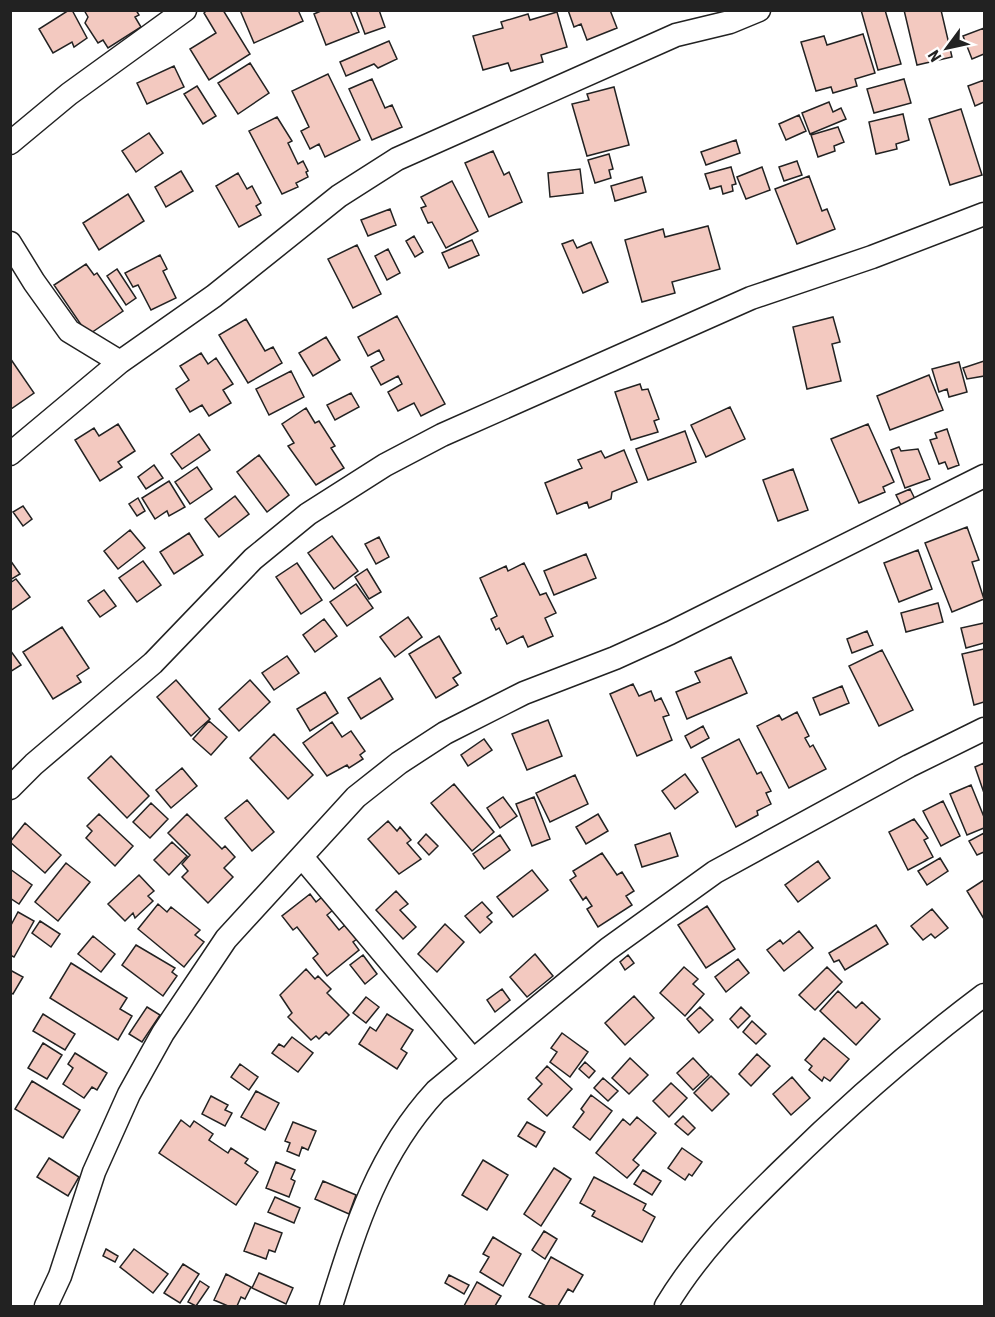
<svg xmlns="http://www.w3.org/2000/svg" width="995" height="1317" viewBox="0 0 995 1317" font-family="'Roboto Condensed',sans-serif">
	<rect width="100%" height="100%" fill="#fff"/>
	<path fill="#f3c9c0" stroke="#222" stroke-width="1.5" d="M69,10h3l15,28 -13,9 -2,-5 -19,11 -14,-24z
		M84,10h52l3,5 -4,2 6,10 -33,21 -5,-8 -5,3 -13,-20 3,-6z
		M207,10h16l27,44 -41,26 -19,-31 26,-16 -12,-20z
		M240,10h58l5,11 -49,22z
		M323,10h27l9,22 -33,13 -12,-31z
		M356,10h23l6,17 -20,7z
		M568,10h42l7,18 -30,12 -6,-16 -7,3z
		M861,10h24l16,54 -23,6z
		M904,10h37l11,47 -35,8z
		M557,12l10,35 -26,8 2,7 -32,9 -3,-8 -25,7 -10,-34 30,-8 -2,-6 27,-8 2,6z
		M984,28v26l-12,5 -9,-23z
		M863,34l12,39 -20,6 2,7 -24,7 -2,-6 -15,4 -15,-49 23,-6 3,9z
		M389,41l8,18 -19,9 -4,-4 -28,12 -6,-14z
		M250,63l19,30 -31,21 -20,-31z
		M174,66l10,21 -37,17 -10,-21z
		M328,74l32,66 -35,17 -6,-13 -9,5 -9,-18 8,-4 -17,-36z
		M372,79l13,29 7,-3 10,22 -30,13 -23,-51z
		M904,79l7,24 -37,10 -7,-24z
		M984,80v22l-9,4 -7,-20z
		M197,86l19,30 -13,8 -19,-30z
		M614,87l15,58 -42,11 -15,-52 17,-4 -2,-6z
		M829,102l4,10 8,-4 5,11 -36,15 -8,-21z
		M961,109l21,66 -32,10 -21,-66z
		M903,114l6,26 -13,4 1,5 -21,5 -7,-32z
		M799,115l7,16 -20,9 -7,-16z
		M277,117l15,24 -4,2 10,21 5,-3 5,10 -2,1 2,5 -12,6 2,4 -16,7 -33,-63z
		M838,127l6,15 -10,4 1,5 -17,6 -7,-22z
		M149,133l14,20 -27,19 -14,-21z
		M736,140l4,13 -34,12 -5,-13z
		M493,151l11,24 5,-3 13,30 -33,15 -24,-54z
		M609,154l4,15 -4,1 2,8 -16,5 -7,-23z
		M797,161l5,14 -18,6 -5,-14z
		M731,167l5,17 -4,1 1,6 -10,3 -2,-8 -11,3 -5,-15z
		M762,167l8,23 -24,9 -9,-22z
		M580,169l3,24 -33,4 -2,-24z
		M181,171l12,20 -27,16 -11,-20z
		M238,173l9,16 5,-3 9,17 -5,3 5,9 -22,12 -23,-41z
		M809,176l13,35 5,-2 8,20 -38,15 -22,-55z
		M642,177l4,15 -31,9 -4,-15z
		M452,181l26,50 -32,17 -14,-26 -4,1 -7,-15 5,-2 -5,-9z
		M128,194l16,27 -45,29 -16,-27z
		M390,209l6,16 -28,11 -7,-16z
		M708,226l12,43 -48,13 3,11 -33,9 -17,-62 38,-11 2,8z
		M414,236l9,16 -8,5 -9,-16z
		M472,240l7,15 -30,13 -7,-15z
		M573,240l4,8 14,-6 17,40 -25,11 -21,-49z
		M357,245l24,49 -28,14 -25,-49z
		M388,249l12,24 -13,7 -12,-24z
		M160,255l7,14 -4,2 13,27 -25,12 -13,-25 -5,2 -8,-14z
		M86,264l8,11 3,-2 26,38 -35,24 -34,-50z
		M117,269l19,29 -10,7 -19,-29z
		M397,316l48,88 -24,12 -7,-13 -16,8 -10,-19 14,-8 -4,-8 -17,9 -10,-18 13,-7 -5,-10 -11,6 -10,-19z
		M833,317l7,25 -8,2 9,37 -34,8 -14,-62z
		M246,319l19,32 8,-4 9,16 -34,20 -29,-48z
		M326,337l14,23 -27,16 -14,-23z
		M201,353l7,11 8,-6 17,26 -10,6 8,13 -22,13 -7,-11 -12,7 -14,-23 13,-9 -9,-14z
		M10,358l24,35 -23,16h-1z
		M984,361v15l-17,3 -4,-11z
		M959,362l8,30 -18,5 -2,-8 -8,3 -7,-23z
		M291,371l13,26 -35,18 -13,-26z
		M929,375l14,35 -53,20 -13,-34z
		M640,384l2,6 6,-1 11,30 -5,2 4,11 -27,8 -16,-48z
		M351,393l8,14 -24,13 -8,-15z
		M730,407l15,32 -39,18 -15,-32z
		M306,408l9,15 4,-2 16,25 -4,2 13,20 -28,17 -28,-39 6,-3 -12,-19z
		M118,424l17,27 -17,11 4,5 -22,14 -25,-41 19,-12 5,8z
		M868,424l26,58 -11,5 2,5 -26,11 -28,-64z
		M947,429l12,36 -11,4 -3,-7 -6,2 -9,-24 7,-2 -2,-5z
		M685,431l11,31 -48,18 -12,-31z
		M199,434l11,16 -28,19 -11,-15z
		M899,447l2,4 17,-2 12,30 -25,9 -14,-38z
		M624,450l13,32 -25,10 -1,7 -22,9 -2,-6 -30,12 -12,-31 37,-15 -4,-8 23,-9 4,7z
		M259,455l30,40 -22,17 -30,-40z
		M154,465l9,13 -17,11 -8,-12z
		M197,467l15,22 -22,15 -15,-22z
		M793,469l15,41 -30,11 -15,-41z
		M169,481l16,26 -16,9 -2,-5 -12,8 -13,-21z
		M910,489l5,10 -14,6 -5,-10z
		M235,496l14,18 -30,23 -14,-18z
		M138,498l7,13 -8,5 -8,-12z
		M23,506l9,13 -9,7 -10,-14z
		M967,527l12,33 -7,2 12,37 -32,13 -27,-69z
		M130,530l15,18 -27,21 -14,-18z
		M189,533l14,22 -29,19 -14,-22z
		M332,536l26,35 -24,18 -26,-36z
		M379,537l10,20 -13,7 -11,-20z
		M918,550l14,39 -33,13 -15,-39z
		M586,554l10,24 -42,17 -10,-24z
		M10,560l10,14 -10,6z
		M143,561l18,24 -24,17 -18,-24z
		M297,563l25,37 -21,14 -25,-37z
		M524,563l16,32 6,-2 10,20 -11,5 8,18 -25,11 -5,-11 -16,8 -8,-16 -3,2 -5,-11 6,-3 -17,-38 26,-12 2,5z
		M367,569l14,23 -12,7 -14,-22z
		M16,579l14,18 -20,14v-28z
		M356,584l17,24 -26,18 -17,-24z
		M104,590l12,16 -16,11 -12,-16z
		M938,603l5,19 -37,10 -5,-19z
		M408,617l14,20 -27,20 -15,-20z
		M324,619l13,17 -22,16 -12,-17z
		M984,623v20l-18,5 -5,-20z
		M62,627l27,41 -12,8 4,6 -28,17 -30,-47z
		M867,631l6,14 -21,8 -5,-14z
		M439,636l22,37 -8,5 5,7 -22,13 -27,-44z
		M984,649v53l-10,3 -12,-51z
		M10,650l11,15 -11,7z
		M882,650l31,60 -34,16 -30,-60z
		M287,656l12,17 -25,17 -12,-17z
		M731,657l16,36 -60,26 -11,-27 24,-10 -5,-10z
		M380,678l13,21 -32,20 -13,-21z
		M176,680l34,39 -19,17 -34,-39z
		M250,680l20,22 -31,29 -20,-22z
		M633,684l6,12 12,-5 4,10 6,-3 8,17 -6,2 9,23 -35,16 -27,-62z
		M842,686l7,17 -29,12 -7,-17z
		M325,692l13,21 -28,18 -13,-22z
		M797,712l12,24 -4,2 5,9 3,-2 13,24 -37,19 -32,-62 22,-11 3,5z
		M548,720l14,36 -35,14 -15,-36z
		M209,721l18,16 -16,18 -18,-16z
		M332,722l10,15 9,-6 14,20 -5,4 3,4 -14,9 -2,-3 -20,11 -24,-33z
		M703,726l6,12 -18,10 -6,-12z
		M274,734l39,41 -25,24 -38,-41z
		M484,739l8,11 -24,16 -7,-11z
		M739,739l18,35 4,-2 10,19 -5,2 5,11 -14,7 1,4 -22,12 -34,-69z
		M111,756l38,40 -22,22 -39,-40z
		M984,763v30l-9,-26z
		M182,768l15,18 -26,22 -15,-18z
		M685,774l13,18 -23,17 -13,-18z
		M575,775l13,29 -38,18 -14,-29z
		M454,784l40,48 -22,19 -41,-48z
		M971,785l13,32v11l-17,7 -17,-41z
		M503,797l14,19 -17,12 -13,-20z
		M534,797l16,42 -18,7 -16,-42z
		M247,800l27,32 -22,19 -27,-33z
		M943,801l17,35 -19,10 -18,-35z
		M151,803l17,16 -18,19 -17,-16z
		M99,814l34,32 -18,20 -29,-28 6,-7 -5,-5z
		M187,814l35,35 3,-3 10,11 -11,11 9,9 -25,26 -26,-26 6,-6 -6,-7 8,-9 -22,-22z
		M598,814l10,17 -22,13 -10,-17z
		M914,819l14,19 -4,2 9,17 -25,13 -19,-38z
		M388,821l9,10 3,-4 11,13 -4,3 14,16 -22,15 -31,-35z
		M25,823l36,32 -16,18 -35,-31z
		M670,833l8,23 -36,11 -7,-22z
		M984,833v19l-7,3 -8,-14z
		M426,834l12,12 -9,9 -11,-12z
		M500,835l10,15 -26,19 -11,-15z
		M172,842l15,14 -18,19 -15,-15z
		M602,853l15,22 5,-3 12,19 -8,5 6,9 -34,22 -11,-18 5,-3 -6,-9 -3,3 -13,-20 6,-4 -3,-5z
		M940,858l8,13 -21,14 -9,-14z
		M818,861l12,17 -32,24 -13,-17z
		M66,863l24,19 -32,39 -23,-19z
		M10,869l22,16 -13,19 -9,-6z
		M532,870l16,20 -35,27 -16,-20z
		M139,875l15,16 -6,5 5,5 -18,17 -2,-5 -8,8 -17,-17z
		M984,880v39l-17,-28z
		M396,891l12,13 -8,6 16,17 -13,12 -27,-29z
		M310,894l6,8 6,-5 11,13 -6,5 12,15 6,-5 12,14 -4,3 6,8 -32,26 -14,-18 5,-4 -21,-27 -4,3 -11,-14z
		M482,902l10,11 -5,4 5,5 -12,11 -15,-17z
		M158,904l9,8 4,-5 29,23 -5,5 9,7 -20,25 -46,-38z
		M707,906l28,43 -29,19 -28,-43z
		M932,909l16,19 -13,10 -4,-4 -8,6 -12,-14z
		M18,912l16,9 -20,36 -4,-2v-28z
		M40,921l20,13 -9,13 -19,-14z
		M445,924l19,18 -27,30 -19,-18z
		M876,925l12,19 -43,26 -6,-10 -5,2 -5,-9z
		M799,931l14,17 -29,23 -17,-21 13,-10 3,4z
		M93,936l22,18 -14,18 -23,-18z
		M136,945l39,23 -3,4 5,4 -14,20 -41,-31z
		M535,954l18,22 -26,21 -17,-20z
		M363,955l14,19 -12,10 -15,-19z
		M628,955l6,8 -9,7 -5,-8z
		M738,959l11,14 -23,19 -11,-15z
		M71,963l56,35 -7,11 12,7 -14,24 -68,-42z
		M684,967l14,12 -5,5 11,10 -19,22 -25,-23z
		M827,967l15,15 -27,28 -16,-15z
		M306,969l9,10 3,-3 13,13 -4,4 22,22 -20,20 -3,-3 -7,7 -3,-3 -5,4 -23,-23 4,-4 -12,-18z
		M10,970l13,7 -10,17 -3,-2z
		M502,989l8,11 -15,12 -8,-12z
		M838,991l18,17 6,-6 18,17 -24,26 -36,-34z
		M634,996l20,22 -29,27 -20,-22z
		M366,997l13,10 -13,16 -13,-10z
		M147,1007l13,8 -18,27 -13,-8z
		M700,1007l13,13 -14,13 -12,-14z
		M741,1007l9,9 -12,12 -8,-9z
		M43,1014l32,20 -10,16 -32,-19z
		M387,1014l26,16 -12,19 6,4 -10,16 -38,-25 11,-17 6,4z
		M752,1021l14,13 -10,10 -13,-12z
		M562,1033l26,19 -18,25 -20,-15 7,-10 -6,-4z
		M292,1037l21,16 -15,19 -26,-19 7,-9 5,3z
		M824,1038l25,21 -19,22 -6,-4 -2,4 -13,-11 3,-4 -7,-6z
		M43,1043l19,12 -15,24 -19,-11z
		M75,1053l32,20 -10,17 -5,-3 -8,11 -21,-14 10,-16 -5,-4z
		M757,1054l13,12 -19,20 -12,-12z
		M630,1058l18,17 -19,19 -17,-16z
		M693,1058l16,17 -16,15 -16,-17z
		M585,1062l10,9 -6,7 -10,-9z
		M240,1064l18,13 -9,13 -18,-13z
		M547,1066l25,23 -25,27 -19,-17 14,-15 -6,-6z
		M711,1076l18,18 -17,17 -18,-18z
		M792,1077l18,21 -19,17 -18,-21z
		M603,1078l15,13 -10,10 -14,-13z
		M32,1081l48,29 -17,28 -48,-29z
		M671,1083l16,15 -18,19 -16,-16z
		M256,1091l23,12 -14,27 -24,-13z
		M591,1095l21,16 -22,29 -17,-13 11,-15 -3,-3z
		M211,1096l17,9 -3,5 7,3 -7,13 -23,-12z
		M683,1116l12,12 -7,7 -13,-11z
		M637,1117l19,16 -23,27 6,5 -12,13 -31,-25 27,-34 7,6z
		M181,1120l9,7 4,-6 19,13 -4,6 19,13 3,-5 17,11 -3,4 13,9 -22,33 -77,-52z
		M293,1122l23,9 -8,19 -6,-3 -3,9 -12,-5 3,-8 -5,-2z
		M527,1122l18,10 -9,15 -18,-11z
		M682,1148l20,14 -10,14 -3,-2 -4,6 -17,-12z
		M49,1158l30,19 -11,19 -31,-19z
		M483,1160l25,15 -21,35 -25,-15z
		M276,1162l19,8 -4,9 4,2 -6,16 -23,-9z
		M554,1168l17,11 -30,47 -17,-12z
		M643,1170l18,11 -9,14 -18,-11z
		M594,1177l52,27 -3,6 12,7 -13,25 -50,-26 3,-5 -15,-8z
		M323,1181l33,14 -7,19 -34,-15z
		M275,1197l25,11 -6,15 -26,-11z
		M255,1223l27,10 -7,19 -6,-2 -3,9 -22,-8z
		M544,1231l13,8 -12,20 -13,-9z
		M493,1237l28,17 -18,32 -23,-14 9,-15 -6,-3z
		M106,1249l12,7 -3,6 -12,-6z
		M134,1249l34,25 -15,19 -33,-26z
		M551,1257l32,18 -10,17 -5,-3 -10,17h-12l-17,-9z
		M183,1264l16,10 -19,29 -16,-10z
		M259,1273l34,15 -7,16 -34,-16z
		M226,1274l25,13 -6,12 -4,-2 -4,9h-9l-14,-6z
		M449,1275l20,10 -5,9 -19,-11z
		M200,1281l9,6 -13,19 -8,-4z
		M477,1282l24,14 -6,10h-31z"/>
	<g fill="none" stroke-linecap="round" stroke-linejoin="round">
		<g stroke="#222" stroke-width="25">
			<path id="minor" d="M10,143l59,-49 116,-84
				M10,243l24,39 35,49 51,31
				M10,454l110,-92 94,-66 125,-100 58,-37 279,-124 54,-13 29,-12
				M10,788l24,-24 119,-101 100,-104 55,-45 77,-49 57,-30 309,-137 121,-41 112,-43
				M302,857l171,203
				M46,1306l14,-30 34,-104 35,-78 34,-61 63,-94 130,-142 43,-34 46,-30 79,-40 91,-35 55,-25 314,-157
				M331,1306c25,-80 47,-152 105,-215l172,-142 107,-77 194,-106 75,-37
				M666,1306c31,-52 72,-93 115,-135 65,-64 131,-122 203,-176"/>
		</g>
		<use href="#minor" stroke="#fff" stroke-width="22"/>
	</g>
	<rect width="995" height="1317" fill="none" stroke="#222222" stroke-width="24"/>
	<g transform="translate(947 48) rotate(237)" stroke="#ffffff" stroke-width="4.5" paint-order="stroke">
	<path d="M0-4.5L10 22L0 15L-10 22Z" fill="#222222"/>
	<text y="-9" font-size="16" font-weight="bold" text-anchor="middle" fill="#222222">N</text>
	</g>
</svg>
